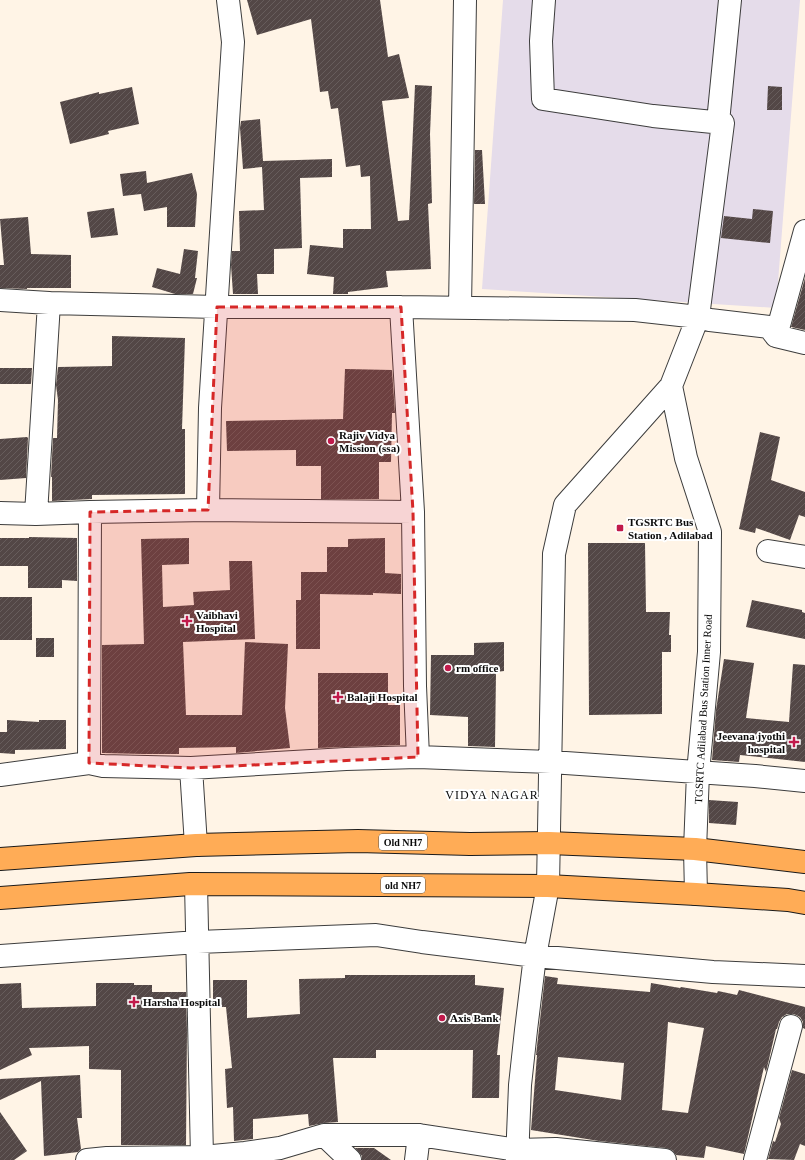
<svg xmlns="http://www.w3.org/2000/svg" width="805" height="1160" viewBox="0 0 805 1160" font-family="Georgia,serif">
	<defs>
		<pattern id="building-hatch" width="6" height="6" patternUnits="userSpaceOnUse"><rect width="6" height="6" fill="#534746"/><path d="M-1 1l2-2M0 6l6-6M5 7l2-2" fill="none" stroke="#675d5c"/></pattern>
	</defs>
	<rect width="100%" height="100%" fill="#fff4e6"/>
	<path fill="#e5dcea" d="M503,0h297l-24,308 -294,-19z"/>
	<path fill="url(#building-hatch)" fill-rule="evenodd" d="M247,0h133l8,57 11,-3 10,44 -27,3 16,120 11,-1 6,-135 17,1 -2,48 2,69 -4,1 3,65 -45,2 2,16 -40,5v2h-15l1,-17 -27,-3 3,-29 33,3v-19h28l-1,-53 -9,1 -1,-12 -14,2 -8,-59 -7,1 -3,-18 -8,1 -9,-73 -54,16z
		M768,86l14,1v23h-15z
		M132,87l7,37 -31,7 1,3 -39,10 -10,-42 39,-10v2z
		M260,119l3,42 69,-2v18l-32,1 2,70 -28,1v25h-17l1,20h-25l-2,-29 1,-14h8l-1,-40 25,-1 -2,-43 -19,2 -3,-41 1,-7z
		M475,150h7l3,54h-11z
		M146,171l1,12 45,-10 5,21 -2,33h-28v-20l-23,4 -3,-17 -18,2 -3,-22z
		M114,208l4,27 -27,3 -4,-26z
		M753,209l20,2 -3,32 -49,-5 3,-22 28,3z
		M28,217l3,37 40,1v33h-44v1l-27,-1v-23h4l-4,-46z
		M184,249l14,2 -3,27h2l-4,16h-18l-23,-7 5,-19 23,6z
		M805,278v52l-14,-3z
		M112,336l73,2 -3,91h3v65l-93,1v4l-40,2v-24h-1l2,-39h4l1,-38 -2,-15 2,-18 54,-1z
		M0,368h32l-1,16h-31z
		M345,369l47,1 3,43h-3l-1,49h-12v37h-58v-33h-25v-16l-69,1 -1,-30 117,-2z
		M760,432l20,5 -9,43 34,12v25l-6,-2 -9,25 -34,-12 -1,5 -16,-4z
		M27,437l1,1 -2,40 -26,2v-41z
		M29,537l48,1v43l-15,-1v8h-34v-22h-28v-28h29z
		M189,538v26l-27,1 1,42 31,-2 -1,-13 37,-2 -1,-29h23l3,78 -72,3 3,73h56l3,-73 43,2 -3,64 5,40 -54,5v-6l-57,1v6h-36l-41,-1v-108l42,-1 -3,-105z
		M385,538v35l16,1v20l-28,-1v2l-53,-1v55h-24v-49h5v-28h26v-25h21v-8z
		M588,543h57l1,69h24l-1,23h2v17h-9v62l-73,1z
		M0,597h32v43h-32z
		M752,600l50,10v2l3,1v26l-59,-12z
		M36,638h18v19h-18z
		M504,642v29l-8,1 -1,75 -27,-1v-29l-38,-2 1,-60h43v-12z
		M724,659l30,4 -8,55 43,4 4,-58 12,1v97l-65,-7 -1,7 -27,-2 4,-50z
		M318,673h70v32h12v40l-82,3z
		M7,720l32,2v-2h27v29l-51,1v4l-15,-1v-21h7z
		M709,800l29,2 -2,23 -27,-2z
		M345,975h130v10l29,3 -7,67h3l-1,43h-27l1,-48h-97v8h-43l5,64 -14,1 -15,3 -1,-12 -55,5v20l-19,2 -1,-34 -6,1 -2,-39 7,-1 -6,-61h-13v-27h34v38l53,-4 -1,-35 46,-1z
		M545,976l13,2 -1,6 93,8 1,-9 29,5 1,-1 36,6 1,-2 19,4 2,-5 66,17v22l-2,-1v-6l-3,-5 -6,-3h-7l-5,3 -3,5 -2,7h-1l-10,43 -2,-5 -20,87 -38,-8 -2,12 -28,-3 -4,-5 -6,-2 -67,-7 -68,-11 6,-75h-1zM668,1022l36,6 -16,85 -26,-3zM558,1057l66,6 -3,37 -66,-10z
		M21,983l1,25 74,-2v-23h38v2h18v7h34l1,39 -1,114h-65v-75l-32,-1v-23l-60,2 3,7 -32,15v-86z
		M792,1070l13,4v72l-5,-2 -6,16 -26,-1 5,-18 2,1 6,-18 -2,-6z
		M80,1075l2,43h-5l4,31 -3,3 -34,4 -3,-75 -41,19v-21z
		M0,1112l27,39 -13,9h-14z
		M355,1148h19l17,12h-29v-4z"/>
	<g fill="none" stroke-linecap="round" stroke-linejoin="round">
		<g stroke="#3d3d3d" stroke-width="24">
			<path id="minor" d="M718,122l12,-122
				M0,300l49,3 168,4h184l234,3 63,7 12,3 59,7 7,9 29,7
				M401,307l12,205 2,174 3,71
				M460,308l5,-308
				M776,336l29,-105
				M671,386l15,72 24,74 -1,120 -11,121 -3,76 1,45
				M208,510l2,-102 23,-366 -5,-42
				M0,513l36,1 54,-2 118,-2 205,2
				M36,514l13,-211
				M768,551l37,6
				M89,763l1,-251
				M191,768l5,77
				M0,775l89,-12 14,3 88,2 155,-9 72,-2 133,5 204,14 50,5
				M196,884l6,273
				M0,956l198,-14 178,-7 46,7 113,14 178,16 92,4
				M324,1135l26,25
				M87,1160l20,-2 95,-1 43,-4 35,-5 44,-13h95l98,15 39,-1 109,11
				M416,1160l3,-25
				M517,1160l3,-75 6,-55 9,-74 13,-70 6,-332 11,-49 106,-119 27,-69 25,-194 -70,-7 -110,-17 -2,-58 3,-41
				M755,1160l36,-134"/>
		</g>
		<g stroke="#1b1b1b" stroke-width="24">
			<path id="major" d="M0,859l196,-14 162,-4 112,3 79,-1 146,6 110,13
				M0,898l190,-14 358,2 148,8 92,6 17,3"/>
		</g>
		<use href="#minor" stroke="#fff" stroke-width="22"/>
		<use href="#major" stroke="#ffac56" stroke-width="22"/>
	</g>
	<path fill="#d62828" fill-opacity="0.2" stroke="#d62828" stroke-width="3" stroke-dasharray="8 5" stroke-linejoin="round" d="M217,307h184l12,205 5,245 -227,11 -102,-5 1,-251 118,-2z"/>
	<g fill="#c11a4b" stroke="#fff" stroke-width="1.5">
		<circle cx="331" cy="441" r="4"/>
		<rect x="616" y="524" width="8" height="8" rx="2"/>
		<path d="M185 615h4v4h4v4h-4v4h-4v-4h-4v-4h4z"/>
		<circle cx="448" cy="668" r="4"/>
		<path d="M336 691h4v4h4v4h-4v4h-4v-4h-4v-4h4z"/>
		<path d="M792 736h4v4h4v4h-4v4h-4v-4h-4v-4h4z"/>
		<path d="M132 996h4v4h4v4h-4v4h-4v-4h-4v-4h4z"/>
		<circle cx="442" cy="1018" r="4"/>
	</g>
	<g text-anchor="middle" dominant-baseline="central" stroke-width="4" stroke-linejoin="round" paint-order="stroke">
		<g fill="#fff" stroke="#545454" stroke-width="1">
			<rect x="379" y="834" width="48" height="16" rx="3"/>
			<rect x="381" y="877" width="44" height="16" rx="3"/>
		</g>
		<g font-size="10" font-weight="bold" fill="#0a0a0a">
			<text x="403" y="842">Old NH7</text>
			<text x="403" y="885">old NH7</text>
		</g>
		<g font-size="11" font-weight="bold" fill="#0a0a0a" stroke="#fff" text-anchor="start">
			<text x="339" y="435">Rajiv Vidya<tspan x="339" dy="13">Mission (ssa)</tspan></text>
			<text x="628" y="522">TGSRTC Bus<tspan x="628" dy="13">Station , Adilabad</tspan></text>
			<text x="196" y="615">Vaibhavi<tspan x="196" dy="13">Hospital</tspan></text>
			<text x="456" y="668">rm office</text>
			<text x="347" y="697">Balaji Hospital</text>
			<text x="785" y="736" text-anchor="end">Jeevana jyothi<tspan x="785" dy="13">hospital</tspan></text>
			<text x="143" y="1002">Harsha Hospital</text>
			<text x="450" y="1018">Axis Bank</text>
		</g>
		<g font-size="11" fill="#0a0a0a" stroke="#fff">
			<text transform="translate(703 709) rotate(-87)">TGSRTC Adilabad Bus Station Inner Road</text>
		</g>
		<g font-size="12" letter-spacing="1" fill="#0a0a0a" stroke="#fff">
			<text x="492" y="795">VIDYA NAGAR</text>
		</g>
	</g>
</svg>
